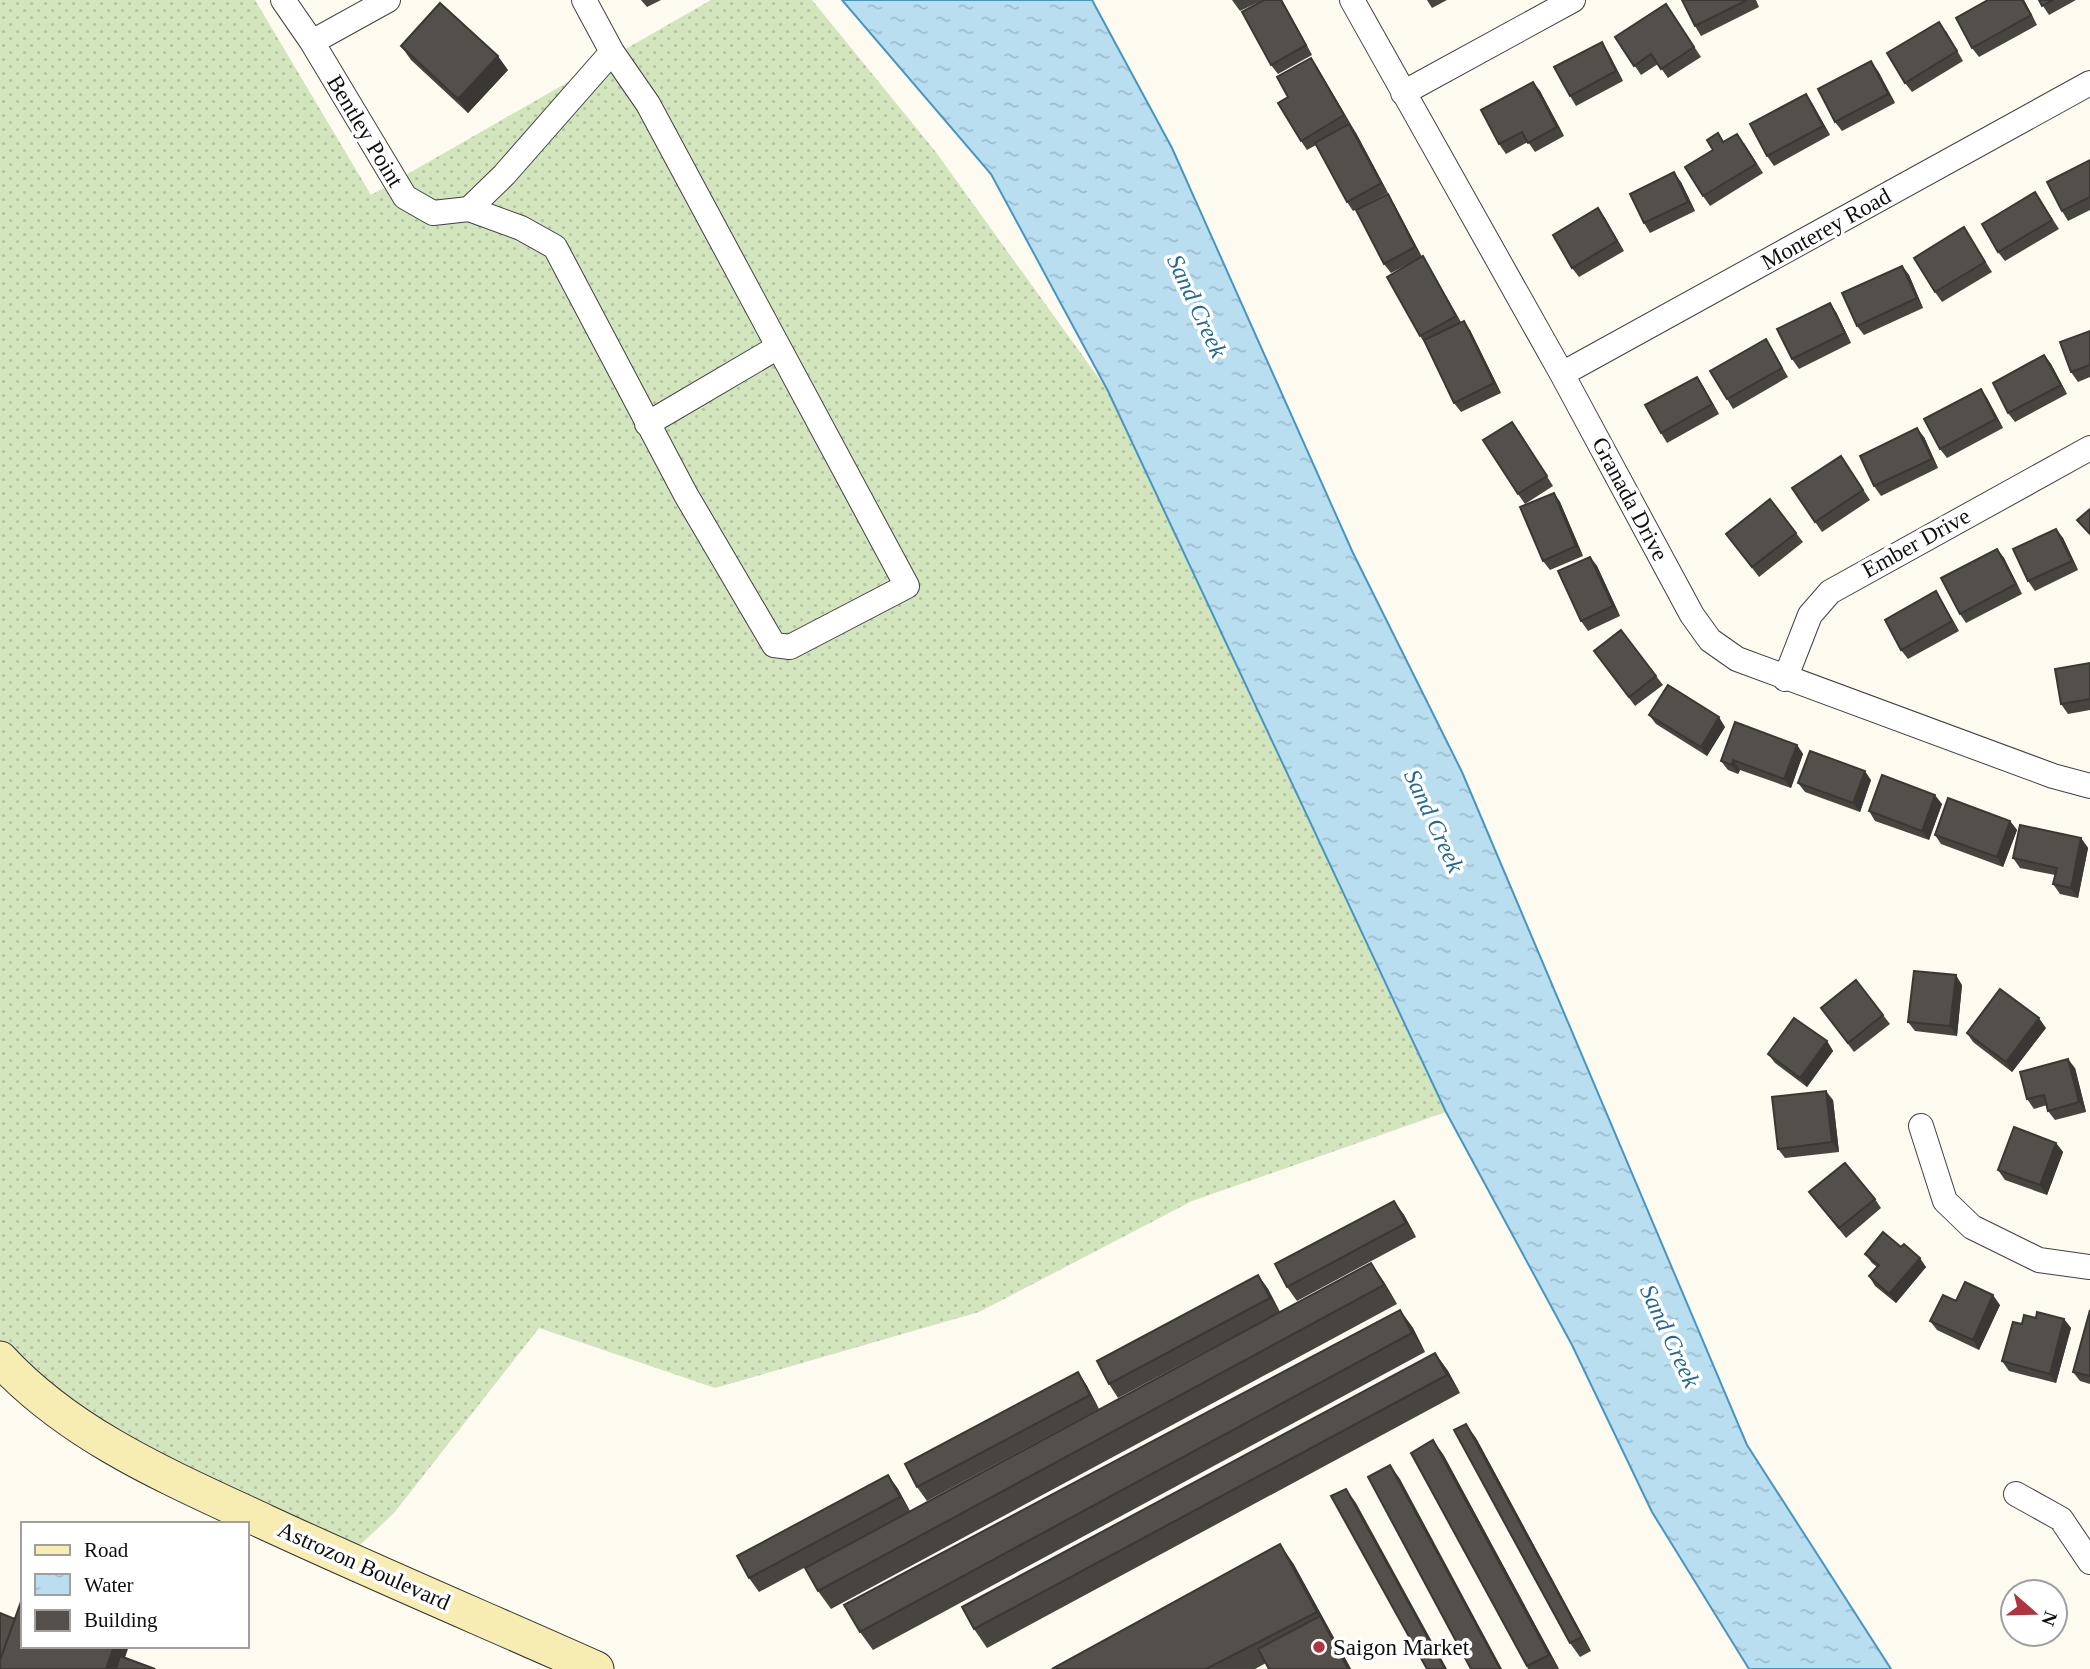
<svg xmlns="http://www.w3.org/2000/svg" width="2090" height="1669" viewBox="0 0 2090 1669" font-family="'Times New Roman',serif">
	<defs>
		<pattern id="grass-dots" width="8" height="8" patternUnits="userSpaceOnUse" patternTransform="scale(1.75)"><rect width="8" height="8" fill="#d3e5bd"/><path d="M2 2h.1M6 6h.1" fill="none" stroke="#b4c3a1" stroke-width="1.8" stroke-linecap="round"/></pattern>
		<pattern id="water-ripples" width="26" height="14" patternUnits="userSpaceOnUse" patternTransform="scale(1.75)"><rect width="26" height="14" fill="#b9def0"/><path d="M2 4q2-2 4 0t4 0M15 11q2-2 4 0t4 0" fill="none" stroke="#9ebdcd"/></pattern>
	</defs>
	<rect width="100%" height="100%" fill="#fdfaf0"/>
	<path fill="url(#grass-dots)" d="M0,0h255l116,195 340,-195h101l123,151 173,240 338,721 -254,89 -213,111 -264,76 -176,-60 -145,185 -49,46 -294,-154 -51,-53z"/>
	<path fill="url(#water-ripples)" stroke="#4895c0" stroke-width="2" d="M842,0h250l80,148 181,405 109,219 285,673 144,224h-142l-97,-157 -80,-167 -126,-233 -338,-721 -117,-217z"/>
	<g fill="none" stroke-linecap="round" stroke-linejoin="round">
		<g stroke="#414141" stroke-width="26">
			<path id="minor" d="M283,0l29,42 93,155 28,16 36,-4 52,19 34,19 131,248 88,150 16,2 117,-61 -259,-482 -36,-52 -28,-52
				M1352,0l210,374 130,241 18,25 27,19 316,117 37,10
				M312,42l76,-42
				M1403,93l170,-93
				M469,209l35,-34 108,-123
				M1562,374l528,-291
				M647,424l131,-77
				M1785,679l25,-64 20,-23 260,-144
				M1921,1126l24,75 27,26 67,33 51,7
				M2016,1494l45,25 29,43"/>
		</g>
		<g stroke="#303030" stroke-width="37">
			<path id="secondary" d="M0,1359c72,78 171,119 265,163 110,51 221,98 331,147"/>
		</g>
		<use href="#minor" stroke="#fff" stroke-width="24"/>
		<use href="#secondary" stroke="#f7ecb2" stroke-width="35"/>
	</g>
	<path fill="#494440" d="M641,0h20l-14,7z
		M1232,0h50l30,55 -34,19 -7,-9 -8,-65 -23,11z
		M1427,0h20l-15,8z
		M1682,0h74l3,7 -58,29 -6,-10z
		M1988,0h36l13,25 -58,32 -7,-9z
		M2039,0h37l-27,15z
		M1666,4l35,53 -33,21 -10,-14 -17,11 -26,-38z
		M1946,31l17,30 -51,31 -7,-9z
		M401,46l107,24 -40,43 -57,-53z
		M1608,52l15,29 -47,25 -6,-10z
		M1317,67l39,66 32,60 -35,18 -6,-9 -31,-57 -9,5 -6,-9 -13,-44z
		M1878,71l17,32 -53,28 -7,-9z
		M1533,82l7,9 24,45 -29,16 -7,-10 -22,12 -7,-10z
		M1806,94l6,9 18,32 -56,31 -7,-10z
		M1718,133l6,9 20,1 19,30 -53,33 -7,-10 10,-46z
		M2090,160v50l-22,11 -6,-10z
		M1681,182l14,29 -45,22 -6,-10z
		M2035,192l24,37 -54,32 -7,-9z
		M1394,204l28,53 -31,16 -7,-9z
		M1598,208l26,43 -45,26 -7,-9z
		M1964,227l28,45 -50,30 -7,-10z
		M1429,266l32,56 9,8 31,63 -40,19 -7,-9 -30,-61 -4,-6z
		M1902,266l7,9 14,33 -59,27 -7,-9z
		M1836,312l15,31 -52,26 -7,-10z
		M2090,331v46l-12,5 -7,-10z
		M1772,349l16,28 -55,32 -6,-10z
		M2044,355l7,9 16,30 -52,28 -7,-9z
		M1697,377l6,9 16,28 -52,29 -6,-10z
		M1981,389l6,9 16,30 -56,30 -7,-9z
		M1519,431l34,55 -28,18 -7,-10z
		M1924,437l14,31 -57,28 -7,-10z
		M1841,456l29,44 -48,32 -30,-44z
		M1554,493l6,9 23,54 -33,14 -7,-9z
		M2056,529l7,9 15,32 -43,21 -7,-10z
		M1796,533l7,9 -44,35 -33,-43z
		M1997,549l7,9 18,36 -56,29 -6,-9z
		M1590,557l7,9 23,50 -32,15 -7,-10z
		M1936,591l23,40 -51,28 -7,-9z
		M1621,630l42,55 -28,21 -41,-55z
		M2090,663v47l-22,4 -7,-10z
		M1649,715l76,12 -18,29 -51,-32z
		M1797,745l6,9 -12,34 -51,-18 -2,4 -10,-4 -7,-9z
		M1871,780l-11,32 -55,-20 -7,-9z
		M1942,804l-13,36 -54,-19 -6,-10z
		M2010,821l7,9 -14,37 -62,-23 -6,-9z
		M2081,838l7,10 -10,50 -18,-4 -7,-10 2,-9 -35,-7 -7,-10z
		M1962,985l-5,51 -42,-5 -7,-9z
		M1821,1008l62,7 7,9 -36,28z
		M2046,1028l-34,44 -39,-30 -6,-9z
		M1827,1041l6,10 -26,36 -32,-24 -7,-9z
		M2075,1068l11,44 -31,8 -7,-9 -1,-6 -13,4 -7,-10z
		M1833,1100l6,52 -54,6 -7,-9z
		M2056,1143l7,9 -16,43 -42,-15 -7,-10z
		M1809,1192l66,7 6,9 -35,30z
		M1394,1201l10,14 12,22 -119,64 -10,-14z
		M1901,1247l25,20 -30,36 -21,-17 -6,-10 8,-9 -5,-4 -7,-9z
		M1371,1263l13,19 13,22 -566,305 -13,-18z
		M1258,1275l10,14 12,23 -162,86 -9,-14z
		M1956,1301l44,4 -21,45 -42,-20 -7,-9z
		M1400,1310l13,18 12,24 -552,298 -13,-18z
		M2090,1310v74l-10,-3 -7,-9z
		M2036,1318l28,1 7,9 -15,55 -47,-12 -7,-10 20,-37z
		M1435,1353l13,18 12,22 -473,255 -13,-19z
		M1078,1372l9,14 12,23 -172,92 -10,-14z
		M1476,1438l115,213 -11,6 -10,-14z
		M1443,1454l116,215h-31l-1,-3z
		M888,1475l10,14 12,22 -151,81 -10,-14z
		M1293,1563l58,106h-82l-3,-6 -11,6h-203z"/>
	<path fill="#3c3734" d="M1281,0h1l30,55 -6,-10z
		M2022,0h2l13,25z
		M1602,42l6,10 15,29 -7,-10z
		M498,56l10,14 -40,43 -10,-14z
		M1311,58l6,9 34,58 -7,-10z
		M1871,61l7,10 17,32 -7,-9z
		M1533,82l7,9 24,45 -7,-9z
		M1806,94l6,9 18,32 -7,-9z
		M1349,124l7,9 32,60 -7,-10z
		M1674,172l7,10 14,29 -7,-9z
		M1388,194l6,10 28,53 -7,-10z
		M1598,208l7,10 19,33 -7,-10z
		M1423,256l6,10 33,59 -6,-9z
		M1902,266l7,9 14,33 -6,-10z
		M1830,303l6,9 15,31 -6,-10z
		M1464,321l6,9 31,63 -7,-10z
		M2044,355l7,9 16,30 -6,-9z
		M1697,377l6,9 16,28 -7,-10z
		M1981,389l6,9 16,30 -7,-9z
		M1917,428l7,9 14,31 -6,-9z
		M1554,493l6,9 23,54 -7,-10z
		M2056,529l7,9 15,32 -6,-9z
		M1997,549l7,9 18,36 -6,-10z
		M1590,557l7,9 23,50 -7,-10z
		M1936,591l6,10 17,30 -7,-10z
		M1719,717l6,10 -18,29 -6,-9z
		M1797,745l6,9 -12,34 -7,-9z
		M1733,760l7,10 -2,4 -6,-9z
		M1865,771l6,9 -11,32 -7,-9z
		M1935,795l7,9 -13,36 -7,-9z
		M2010,821l7,9 -14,37 -6,-10z
		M2081,838l7,10 -10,50 -7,-10z
		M1956,975l6,10 -5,51 -7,-10z
		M2039,1018l7,10 -34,44 -6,-10z
		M1827,1041l6,10 -26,36 -7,-9z
		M2068,1059l7,9 11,44 -7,-10z
		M1826,1091l7,9 6,52 -7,-10z
		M2056,1143l7,9 -16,43 -7,-10z
		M1394,1201l10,14 12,22 -10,-14z
		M1920,1258l6,9 -30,36 -7,-9z
		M1371,1263l13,19 13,22 -13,-19z
		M1258,1275l10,14 12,23 -10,-14z
		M1993,1295l7,10 -21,45 -6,-10z
		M1400,1310l13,18 12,24 -13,-19z
		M2064,1319l7,9 -15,55 -6,-9z
		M1435,1353l13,18 12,22 -13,-18z
		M1078,1372l9,14 12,23 -9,-14z
		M1466,1424l10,14 115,213 -9,-14z
		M1433,1440l10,14 116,215 -10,-14z
		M1390,1465l10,14 102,190h-2z
		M888,1475l10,14 12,22 -10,-14z
		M1346,1489l10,14 91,166h-2z
		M1280,1544l13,19 58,106h-3z
		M114,1646h15l-8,23h-15z"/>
	<path fill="#554f4b" stroke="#3c3734" stroke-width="2" d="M1264,0h17l25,45 -35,20 -29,-53z
		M1682,0h65l-52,26z
		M1988,0h34l9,15 -59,33 -16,-30z
		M2039,0h14l-11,6z
		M440,3l58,53 -40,43 -57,-53z
		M1666,4l28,43 -33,22 -10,-15 -17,12 -19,-29z
		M1939,22l18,29 -52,32 -18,-30z
		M1602,42l14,29 -46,25 -16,-29z
		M1311,58l33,57 -43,26 -23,-38 10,-6 -11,-20z
		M1871,61l17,33 -53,28 -17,-33z
		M1533,82l24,45 -29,16 -6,-11 -23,12 -18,-34z
		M1806,94l17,32 -56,30 -17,-32z
		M1349,124l32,59 -34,19 -32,-59z
		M1718,133l5,9 14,-8 19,30 -53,32 -18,-29 28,-17 -6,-10z
		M2090,160v37l-28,14 -15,-29z
		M1674,172l14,30 -44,21 -14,-29z
		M2035,192l17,28 -54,32 -16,-28z
		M1388,194l27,53 -31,17 -28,-54z
		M1598,208l19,33 -45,27 -19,-33z
		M1964,227l21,35 -50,30 -21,-34z
		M1423,256l33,60 -36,20 -33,-59z
		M1902,266l15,32 -60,28 -15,-33z
		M1830,303l15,30 -53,26 -15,-30z
		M1464,321l30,62 -40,20 -30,-63z
		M2090,331v34l-19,7 -11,-30z
		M1766,339l16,29 -55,31 -17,-28z
		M2044,355l17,30 -53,28 -15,-30z
		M1697,377l15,27 -51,29 -16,-28z
		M1981,389l15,30 -56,30 -16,-30z
		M1512,422l35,54 -29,18 -35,-54z
		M1917,428l15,31 -58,27 -14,-30z
		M1841,456l22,34 -48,32 -23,-34z
		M1554,493l22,53 -33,15 -23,-54z
		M1770,499l26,34 -44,34 -26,-33z
		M2090,509v25l-13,-14z
		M2056,529l16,32 -44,20 -15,-32z
		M1997,549l19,35 -56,30 -19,-36z
		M1590,557l23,49 -32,15 -23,-50z
		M1936,591l16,30 -51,29 -16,-30z
		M1621,630l35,46 -27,21 -35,-46z
		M2090,663v36l-29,5 -6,-35z
		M1668,685l51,32 -18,30 -52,-32z
		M1735,722l62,23 -13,34 -51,-19 -1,5 -11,-4z
		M1810,751l55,20 -12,32 -55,-20z
		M1882,775l53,20 -13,36 -53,-20z
		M1948,798l62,23 -13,36 -62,-22z
		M2020,825l61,13 -10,50 -18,-4 4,-16 -44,-10z
		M1914,971l42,4 -6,51 -42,-4z
		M1856,980l27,35 -35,28 -27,-35z
		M2000,989l39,29 -33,44 -39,-29z
		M1794,1018l33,23 -27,37 -32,-24z
		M2068,1059l11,43 -31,9 -4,-16 -17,4 -7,-27z
		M1826,1091l6,51 -54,7 -6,-52z
		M2014,1127l42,16 -16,42 -42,-15z
		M1845,1163l30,36 -36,29 -30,-36z
		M1394,1201l12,22 -119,64 -12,-23z
		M1883,1232l18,15 3,-3 16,14 -31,36 -20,-18 10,-11 -14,-11z
		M1371,1263l13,22 -566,306 -13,-23z
		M1258,1275l12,23 -161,86 -12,-23z
		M1965,1282l28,13 -20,45 -43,-19 13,-26 13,6z
		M1400,1310l12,23 -552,299 -16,-27z
		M2090,1310v66l-17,-4z
		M2037,1312l27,7 -14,55 -48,-13 11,-39 9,2 2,-9 12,3z
		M1435,1353l12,22 -473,254 -12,-22z
		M1078,1372l12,23 -173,92 -12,-23z
		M1466,1424l116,213 -12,6 -116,-213z
		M1433,1440l116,215 -22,11 -116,-213z
		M1390,1465l110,204h-29l-103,-192z
		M888,1475l12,22 -151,81 -12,-22z
		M1346,1489l99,180h-18l-96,-173z
		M1280,1544l37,68 -111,57h-154z
		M23,1596v50h91l-8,23h-106v-9z
		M0,1613l15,6 -15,41z
		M1320,1616l28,53h-79l-11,-20z
		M120,1656l35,13h-39z"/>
	<circle fill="#b0343f" stroke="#fff" stroke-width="2.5" cx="1319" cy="1647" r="7"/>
	<g text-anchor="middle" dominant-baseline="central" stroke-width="7" stroke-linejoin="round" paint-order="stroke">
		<g font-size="23" fill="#0e0e0e" stroke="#fff">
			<text transform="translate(365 131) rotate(59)">Bentley Point</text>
			<text transform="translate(1826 229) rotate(-29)">Monterey Road</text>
			<text transform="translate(1630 499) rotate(62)">Granada Drive</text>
			<text transform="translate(1916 543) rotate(-29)">Ember Drive</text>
			<text transform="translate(364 1566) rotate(24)">Astrozon Boulevard</text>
		</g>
		<g font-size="23" fill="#0e0e0e" stroke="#fff" text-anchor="start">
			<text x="1333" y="1647">Saigon Market</text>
		</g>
		<g font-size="24" font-style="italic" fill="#236793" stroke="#fff">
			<text transform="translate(1197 306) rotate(65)">Sand Creek</text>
			<text transform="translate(1434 821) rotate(65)">Sand Creek</text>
			<text transform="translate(1670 1336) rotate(65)">Sand Creek</text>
		</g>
	</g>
	<rect x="21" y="1522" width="228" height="126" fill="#ffffff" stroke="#9f9f9f" stroke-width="2"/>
	<rect x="35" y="1545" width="35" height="10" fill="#f7ecb2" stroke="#9f9f9f" stroke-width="2"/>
	<text x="84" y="1557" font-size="21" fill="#0e0e0e">Road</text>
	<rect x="35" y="1574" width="35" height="21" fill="url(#water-ripples)" stroke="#9f9f9f" stroke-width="2"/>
	<text x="84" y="1592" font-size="21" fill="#0e0e0e">Water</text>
	<rect x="35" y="1610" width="35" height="21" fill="#554f4b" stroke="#9f9f9f" stroke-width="2"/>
	<text x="84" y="1627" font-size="21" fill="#0e0e0e">Building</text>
	<g transform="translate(2034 1613) rotate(110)"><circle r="33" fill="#ffffff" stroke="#9f9f9f" stroke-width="2"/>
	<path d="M0-5L12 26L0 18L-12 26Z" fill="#b0343f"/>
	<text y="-10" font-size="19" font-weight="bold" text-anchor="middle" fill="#0e0e0e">N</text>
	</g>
</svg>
